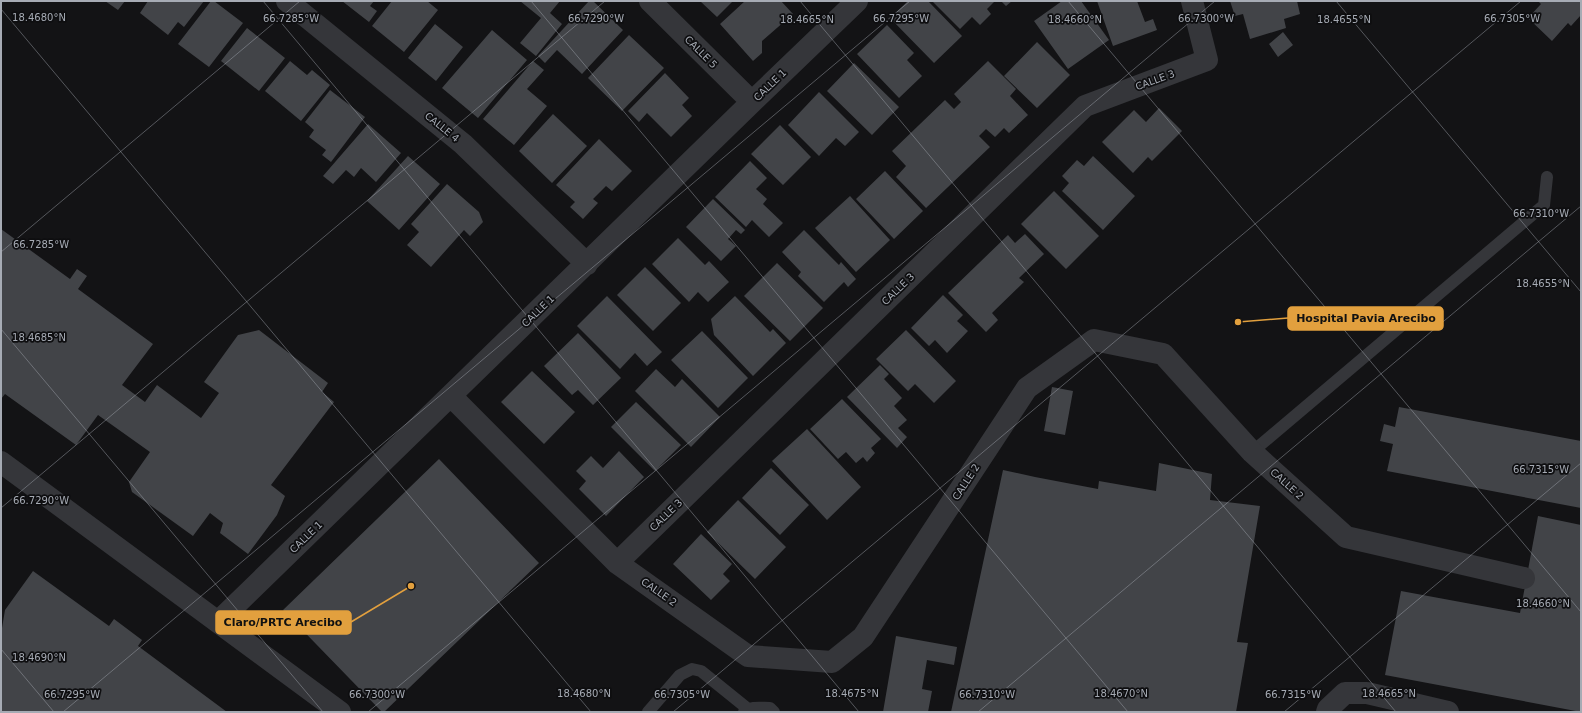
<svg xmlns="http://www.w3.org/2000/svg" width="1582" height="713" viewBox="0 0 1582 713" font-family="'DejaVu Sans',sans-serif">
	<rect width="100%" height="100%" fill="#131315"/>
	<path fill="#424448" d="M105,1h20l-7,9z
		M148,1h56l-20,26 -6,-5 -10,13 -28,-22z
		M211,1h3l29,22 -34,44 -31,-23z
		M342,1h32l-4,5 7,5 -8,11z
		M392,1h35l11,9 -34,42 -32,-26z
		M520,1h40l-10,12 12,11 -26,32 -16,-13 21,-25z
		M589,1h4l30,29 -41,44 -25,-24 -12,13 -7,-7z
		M700,1h33l-16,16z
		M745,1h36l12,13 -31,27v12l-9,8 -33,-37z
		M908,1h20l34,35 -28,27 -44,-45z
		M932,1h63l-8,8 4,5 -11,11 -8,-8 -12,12z
		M1001,1h11l-6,5z
		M1062,1h19l28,39 -41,29 -34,-48z
		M1097,1h40l8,21 8,-3 4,11 -44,16z
		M1230,1h67l3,13 -16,5 2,9 -36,11 -7,-25 -8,2z
		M1538,1h43v14l-10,11 -3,-3 -16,18 -24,-23 13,-14z
		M435,24l28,23 -27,34 -28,-23z
		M887,25l27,28 -7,7 15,16 -23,22 -42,-44z
		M247,28l38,30 -26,33 -38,-30z
		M492,30l35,30 -49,58 -36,-30z
		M1283,32l10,13 -15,12 -9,-13z
		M629,35l35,33 -42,43 -34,-33z
		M1037,42l33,33 -33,33 -33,-32z
		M290,61l17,14 5,-5 18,15 -29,36 -36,-30z
		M533,61l11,9 -17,19 20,17 -33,39 -31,-26z
		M988,61l28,28 -6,7 18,19 -19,18 -5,-5 -9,9 -9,-8 -7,7 11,11 -64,61 -30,-31 10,-11 -14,-15 53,-51 9,9 7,-7 -7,-8z
		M854,63l45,44 -27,28 -45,-44z
		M665,73l24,25 -7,7 10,11 -21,21 -24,-24 -8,9 -11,-11z
		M330,90l35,27 -34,45 -9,-7 4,-5 -17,-13 5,-7 -9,-8z
		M819,92l40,40 -14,14 -9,-8 -17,18 -31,-31z
		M1159,108l23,23 -30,30 -4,-4 -15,16 -31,-31 32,-32 12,12z
		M553,114l34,32 -35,37 -33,-32z
		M368,124l33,29 -25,29 -15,-14 -7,9 -8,-7 -13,14 -10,-8z
		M780,125l31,32 -28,28 -32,-31z
		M599,139l33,32 -20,20 -6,-5 -13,13 5,4 -15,16 -13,-12 5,-5 -19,-17z
		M408,156l32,28 -41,46 -32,-29z
		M1093,156l42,40 -32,34 -41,-39 7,-8 -7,-7 15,-16 7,6z
		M750,161l17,17 -11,11 11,10 -4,5 20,19 -14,14 -17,-17 -6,7 -31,-30z
		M885,171l38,40 -29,28 -38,-40z
		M447,184l32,28 4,10 -13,14 -6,-6 -33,37 -24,-22 12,-13 -8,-8z
		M1054,191l45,45 -33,33 -45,-45z
		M850,196l40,44 -34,32 -41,-44z
		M713,199l32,31 -4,4 -5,-4 -8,9 8,7 -15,15 -35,-34z
		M1,229l69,50 7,-10 10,7 -9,13 75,55 -31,41 23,17 12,-17 44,33 18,-25 -15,-11 34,-47 21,-5 69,53 -6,9 12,10 -63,83 14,11 -8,19 -29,39 -28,-21 3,-10 -13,-10 -17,23 -61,-44 -3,-10 21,-30 -52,-37 -22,30 -71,-51 -4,5z
		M804,230l35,35 2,-3 15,17 -8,8 -4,-5 -20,20 -26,-26 3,-4 -19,-20z
		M1025,234l19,20 -25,24 5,4 -32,31 6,7 -12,12 -38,-39 60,-58 7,8z
		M678,238l27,27 4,-4 20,21 -21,20 -10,-10 -9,10 -37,-38z
		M777,263l46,45 -33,33 -46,-45z
		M645,267l36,36 -28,28 -36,-36z
		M943,295l20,20 -6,6 11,10 -21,22 -12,-13 -6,6 -18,-18z
		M607,296l55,56 -15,14 -12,-13 -15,16 -43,-43z
		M735,296l35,36 3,-3 13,14 -33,33 -39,-41 -3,-16z
		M906,330l50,51 -22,22 -19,-19 -7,7 -32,-32z
		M702,331l46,47 -30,30 -47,-48z
		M578,333l43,45 -28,27 -15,-15 -6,5 -28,-29z
		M880,365l9,9 -5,5 18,19 -8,8 13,14 -9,8 9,9 -10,11 -50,-51z
		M656,369l19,18 7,-8 38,38 -29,30 -56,-56z
		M532,371l43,41 -31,32 -43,-42z
		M1052,387l21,4 -8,44 -21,-4z
		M842,399l39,40 -10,9 4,5 -8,9 -4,-5 -7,6 -10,-11 -8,7 -28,-30z
		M636,402l45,43 -26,26 -44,-44z
		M1399,407l182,34v67l-194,-37 6,-27 -13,-3 4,-17 11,3z
		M807,429l54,58 -34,33 -55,-59z
		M619,451l25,26 -38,39 -27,-27 7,-8 -10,-10 15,-15 12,12z
		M439,459l100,104 -155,149h-2l-99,-102z
		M1159,463l53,11 -2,26 50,6 -23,136 11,1 -12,69 -15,-1 -1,1h-269l52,-242 32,7 63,12 1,-8 57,10z
		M771,468l38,37 -29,30 -38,-37z
		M738,500l48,47 -31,32 -48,-47z
		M1538,516l43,9v187l-196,-37 16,-84 119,22z
		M701,534l31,30 -9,10 7,7 -19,19 -38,-36z
		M33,571l76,55 5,-7 28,21 -4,6 89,66h-226v-78l4,-24z
		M896,636l61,11 -3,18 -27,-5 -5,29 10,2 -4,21h-45z"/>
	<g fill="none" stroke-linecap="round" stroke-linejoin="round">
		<path stroke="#35363a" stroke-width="12" d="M1252,452l292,-247 3,-28
			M648,712l32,-37 12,-6 9,2 47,38
			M744,712c7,-6 17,-4 26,-4l4,4"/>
		<path stroke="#35363a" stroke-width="22" d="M287,1l176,143 124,120
			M650,1l102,101
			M451,396l166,167 131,93 84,6 31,-25 164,-249 67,-48 69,14 89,98 94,85 178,41
			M1,462l339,250
			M617,563l468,-457 122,-46 -15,-59
			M218,622l534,-520 105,-101
			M1327,712l1,-3 17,-16h22l81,19"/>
	</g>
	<path fill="none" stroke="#a6abb4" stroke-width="1" stroke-opacity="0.45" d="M263,1l596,711M531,1l597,711M800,1l596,711M1068,1l513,611M1336,1l245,291M1,9l590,703M1,252l299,-251M1,329l322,383M1,508l604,-507M1,649l53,63M63,712l847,-711M368,712l847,-711M673,712l848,-711M978,712l603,-506M1284,712l297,-249"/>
	<g text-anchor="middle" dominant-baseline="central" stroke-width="3.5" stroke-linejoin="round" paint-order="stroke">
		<g font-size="10" fill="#a6abb4" stroke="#0e0e10">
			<text transform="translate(701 52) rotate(45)">CALLE 5</text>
			<text transform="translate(1155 80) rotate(-20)">CALLE 3</text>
			<text transform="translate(770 85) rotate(-44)">CALLE 1</text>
			<text transform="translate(442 127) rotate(39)">CALLE 4</text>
			<text transform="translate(898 289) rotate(-44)">CALLE 3</text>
			<text transform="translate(538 311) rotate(-44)">CALLE 1</text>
			<text transform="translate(966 482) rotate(-57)">CALLE 2</text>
			<text transform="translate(1287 484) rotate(42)">CALLE 2</text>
			<text transform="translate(666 515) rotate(-44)">CALLE 3</text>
			<text transform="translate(306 537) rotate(-44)">CALLE 1</text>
			<text transform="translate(659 592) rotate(35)">CALLE 2</text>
		</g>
	</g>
	<g font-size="10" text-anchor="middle" fill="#a6abb4" stroke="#0e0e10" stroke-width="3.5" stroke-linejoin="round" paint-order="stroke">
		<text x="39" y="21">18.4680°N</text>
		<text x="1512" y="22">66.7305°W</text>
		<text x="291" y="22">66.7285°W</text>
		<text x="596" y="22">66.7290°W</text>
		<text x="901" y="22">66.7295°W</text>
		<text x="1206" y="22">66.7300°W</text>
		<text x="807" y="23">18.4665°N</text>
		<text x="1075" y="23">18.4660°N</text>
		<text x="1344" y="23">18.4655°N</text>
		<text x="1541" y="217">66.7310°W</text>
		<text x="41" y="248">66.7285°W</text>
		<text x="1543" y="287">18.4655°N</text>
		<text x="39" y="341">18.4685°N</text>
		<text x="1541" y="473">66.7315°W</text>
		<text x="41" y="504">66.7290°W</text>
		<text x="1543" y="607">18.4660°N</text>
		<text x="39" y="661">18.4690°N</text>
		<text x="584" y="697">18.4680°N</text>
		<text x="852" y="697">18.4675°N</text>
		<text x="1121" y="697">18.4670°N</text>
		<text x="1389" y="697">18.4665°N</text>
		<text x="72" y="698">66.7295°W</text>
		<text x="377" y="698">66.7300°W</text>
		<text x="682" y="698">66.7305°W</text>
		<text x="987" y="698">66.7310°W</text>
		<text x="1293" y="698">66.7315°W</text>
	</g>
	<path fill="none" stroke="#e2a03e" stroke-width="1.5" d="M1238 322L1288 318M411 586L351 622"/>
	<g fill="#e2a03e" stroke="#0e0e10" stroke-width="1.5">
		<circle cx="1238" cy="322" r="4"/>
		<circle cx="411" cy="586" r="4"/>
	</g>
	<g fill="#e2a03e" stroke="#e2a03e" stroke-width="1.5">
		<rect x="1288" y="307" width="155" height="23" rx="4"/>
		<rect x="216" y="611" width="135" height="23" rx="4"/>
	</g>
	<g font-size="11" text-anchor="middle" font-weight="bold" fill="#111">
		<text x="1366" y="322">Hospital Pavia Arecibo</text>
		<text x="283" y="626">Claro/PRTC Arecibo</text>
	</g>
	<rect width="1582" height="713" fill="none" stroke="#a6abb4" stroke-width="4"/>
</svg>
